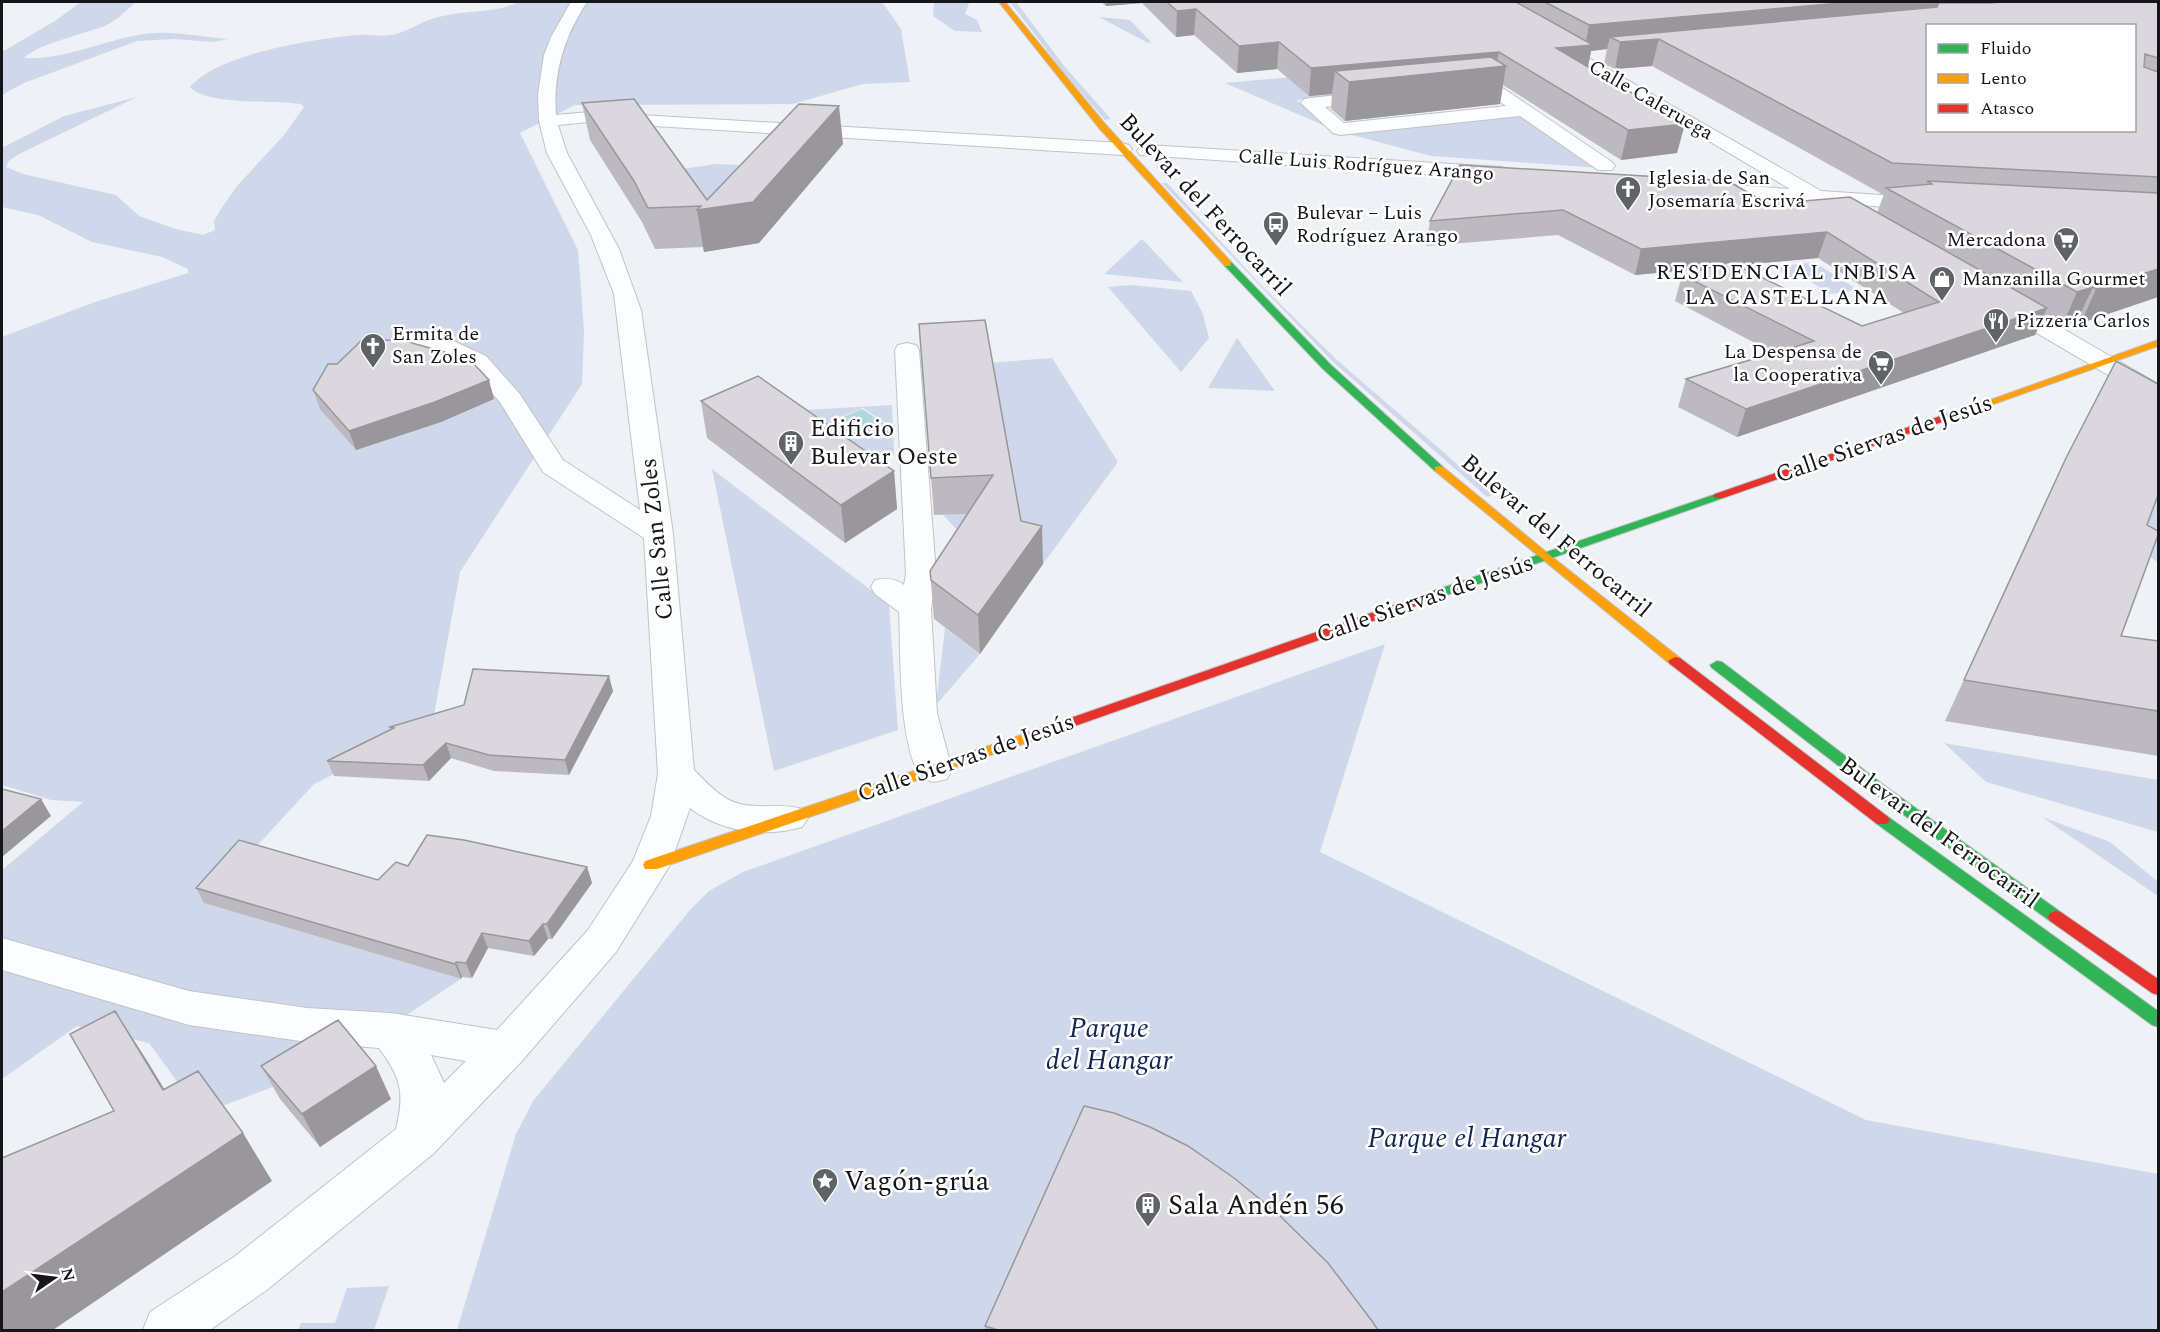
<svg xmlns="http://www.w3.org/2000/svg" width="2160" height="1332" viewBox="0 0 2160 1332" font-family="Spectral,serif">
	<rect width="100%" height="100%" fill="#eef1f6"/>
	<path fill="#cfd8ea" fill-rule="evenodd" d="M81,2h55c-10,8 -17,17 -29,23 -21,9 -68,18 -83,33 41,2 80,-18 120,-24 28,-4 55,3 84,5l-15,3 -39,-3 -37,2 -113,42 -22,12v-43l53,-31z
		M519,2h363l19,27 9,53 -48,2 -69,20 -218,1 -55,28 58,117 6,80 -2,54 -122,188 -28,154 -118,58 -110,119 257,76 -130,86 -130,49 -52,-71 -72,-17 -75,53v-209l81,-68 -32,-2 -49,-15v-448l93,-35 93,-29v-4l-26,-12 -70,-15 -54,-27 -36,-8v-59l62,-32 73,-19 -118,57 -10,7 -3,6 17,7 93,21 23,21 37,13 27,6 12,-5 -1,-9 7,-12 16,-23 48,-52 19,-27 -3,-3 -10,-1c-24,-2 -87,1 -101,-16 27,-33 127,-49 169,-52 11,-1 21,2 32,0 18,-3 33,-16 52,-19 27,-6 50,-2 76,-14z
		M934,2h33l2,1 -4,11 12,6 5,12 -27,-1 -22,-15z
		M1010,2h6l49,65 46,52 -6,1 -43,-50z
		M1099,17l31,3 21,22 -3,1z
		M1424,65l73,16 -200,19 33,28 -105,-45z
		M1520,114l80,54 -169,-12 -90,-24z
		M716,164l24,1 17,27 -57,14 -25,-36z
		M1162,183h5l94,102 76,75 156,135 -6,2 -155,-136z
		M1142,239l41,43 -79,-8z
		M1814,262l44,28 -28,4 -25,-16 -13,1 -18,-12z
		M1131,285l60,6 12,23 6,24 -28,34 -73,-85z
		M1237,338l38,53 -67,-3z
		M1052,358l66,104 -75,102 -70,-17 -30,-32 70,-5 -25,-147z
		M892,405l2,49 -29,12 -78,-55zM863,408l27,18h1l-27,12 -29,-19z
		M712,469l177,135 9,126 -124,41z
		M2158,486v76l-36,-21z
		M945,628l35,26 -44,51z
		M1385,644l-65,208 546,268 292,54v156h-1701l59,-196 17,-33 157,-191 19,-19 34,-19z
		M1944,743l214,37v52l-172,-50z
		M2042,817l68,25 48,40v14z
		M389,1286l-15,44h-76l3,-7h34l12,-35z"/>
	<path fill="#b1d7de" d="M862,409l26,17 -24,10 -26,-17z"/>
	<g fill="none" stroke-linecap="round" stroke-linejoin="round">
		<g stroke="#c0c3c7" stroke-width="2">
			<path id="street" d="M571,2h16c-23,35 -34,71 -31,113l33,-3 533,31 7,2 3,4 -3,4 -7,2 -533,-33 -31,3 9,28 52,96 22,61 32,224 21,236c12,12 28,30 46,34 21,5 42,-1 62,5l6,9 -6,9c-38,11 -81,5 -112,-19l-20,57 -54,87 -95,110 -88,92 -165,135 -58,41h-67l7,-18 84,-55 162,-128c9,-37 5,-51 -17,-81l-72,-6 -118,-17 -187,-55v-32l187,53 118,17 84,5 106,17 91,-100 45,-69 18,-45 7,-42 -14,-236 -101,-66 -43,-70 -32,-36 -37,-17 -32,-8 -3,-5 3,-5 9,-2 41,10 37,17 33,37 44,67 77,50 -26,-216 -23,-59 -44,-82 -8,-32 -1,-27 6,-39 7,-18zM431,1055l35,6 -22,22z
				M1473,2h18l330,189 105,7 7,2 3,4 -3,4 -7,2 -228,-17 -3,-4 3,-4 7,-2 85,6z
				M1488,81l6,1 118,80 3,4 -3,4h-14l-78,-54 -180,19 -7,-2 -32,-30 3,-4 6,-1 66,-7 6,1 3,4 -3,4 -57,7 19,16 162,-17 -22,-15 -30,1 -3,-4 3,-4z
				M1147,145l354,22 7,2 3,4 -3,4 -7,2 -361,-24 -3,-4 3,-4z
				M2002,296l8,2 148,86v18l-9,-3 -155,-91 -4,-5 4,-5z
				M907,343l9,2 3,5 17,224 -5,35 6,104 15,57 -5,9 -13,3 -13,-3c-23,-39 -20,-121 -22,-167l-24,-18 -4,-7 4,-7c12,-2 19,-2 29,5l2,-11 -11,-224 3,-5z"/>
		</g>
		<g stroke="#c0c3c7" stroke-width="2">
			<path id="fast" d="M1225,262h6l100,103 112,102v4h-8l-112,-102 -98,-103z
				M1719,493l4,1 2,2 -2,2 -282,99 -4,1 -6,-4 2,-3z
				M1717,661l5,1 163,124 177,127 2,4 -2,4 -6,2 -6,-2 -175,-127 -163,-126 -2,-3z
				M1882,815l5,1 271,195v16l-6,-2 -275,-201 -3,-4 3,-4z"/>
		</g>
		<g stroke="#c0c3c7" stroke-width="2">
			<path id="slow" d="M999,2h6l100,122 126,138v4h-6l-126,-138z
				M2158,340v6l-170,60 -4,1 -5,-3z
				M1439,466l4,1 108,89 129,102 2,3 -2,3h-10l-235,-193v-4z
				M1030,732l5,2 2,3 -2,3 -378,129h-12l-2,-4 2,-4z"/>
		</g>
		<g stroke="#c0c3c7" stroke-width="2">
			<path id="jam" d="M1984,401l4,1v4l-265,92h-8l-2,-2 2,-2z
				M1437,590l4,1 2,3 -2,3 -406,143 -5,2 -7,-5 2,-3z
				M1675,657l5,1 207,158 3,4 -3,4h-10l-207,-160 -2,-3z
				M2056,911l6,2 96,66v16l-6,-2 -102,-72 -2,-4 2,-4z"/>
		</g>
		<use href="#street" fill="#fcfdfe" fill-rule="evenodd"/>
		<use href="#fast" fill="#30b455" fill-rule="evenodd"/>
		<use href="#slow" fill="#ff9f0a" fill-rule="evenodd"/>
		<use href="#jam" fill="#e5322d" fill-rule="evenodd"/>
	</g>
	<path fill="#bcb9c0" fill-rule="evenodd" d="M1101,2h1057v295l-77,26 -4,-2 -15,5 -18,-10 -9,19 -298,102 -59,-30 8,-28 88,-26 -99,-52 7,-26 24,-7 -71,7 -77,-40 -132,11 4,-25 30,-56 308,39 109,9 7,-19h-2l-230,-128 -37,3 -11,-5 3,-15 -16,2 -3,16 89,86 -56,7 -118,-75 -3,19 -155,17 -14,-12 1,-15 -23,2 -32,-27 -40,4 -43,-38 -18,2 -34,-34 -36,3zM1818,258l86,55 -42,13 -125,-61z
		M582,103l125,97 136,-56 -84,99 -55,9 -1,-5 -48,2 -13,-27 -52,-82z
		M919,324l124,240 -63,90 -46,-35 -4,-48 38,-57 -34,1z
		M313,390l181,9 -53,23 -85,28 -36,-41z
		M701,401l193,70 3,38 -52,34 -138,-105z
		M2066,458l81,67 -26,111 37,5v115l-213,-35z
		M613,691l-44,84 -75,-4 -43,-13 -22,23 -95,-5 -7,-15 64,-32 -1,-2z
		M587,867l5,16 -40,56h-4l-14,17 -46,-8 -16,30 -10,-1 -1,2 -257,-76 -8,-15 182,-8z
		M261,1066l130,33 -71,48 -40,-48z
		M985,1326l393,4h-393z"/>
	<path fill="#99969c" d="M1106,2h36v1l-36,3z
		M1852,2h266l-459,37 -7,27 -37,3 5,-27 -10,-5 -3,12 -16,2 -4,21 -31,-24 29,-2 4,-21z
		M1196,9l-2,26 -18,2 1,-26z
		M1279,42l-2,27 -40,4 2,-27z
		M1499,52l-3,15 10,-1 -6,38 -155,17 4,-39 -14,-11 -3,23 -23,2 2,-28z
		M839,106l4,38 -84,99 -55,9 -7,-42z
		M1685,124l-8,29 -56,7 7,-30z
		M1827,232l-9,26 -183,17 6,-26z
		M2158,269v28l-77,26 15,-34z
		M2093,287l-16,34 -15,5 15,-34z
		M2047,308l-12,27 -298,102 9,-28z
		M489,380l5,19 -53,23 -85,28 -7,-19z
		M894,471l3,38 -52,34 -4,-38z
		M1042,526l1,38 -63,90 -2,-39z
		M609,676l4,15 -44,84 -4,-15z
		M446,743l5,15 -22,23 -6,-16z
		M41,799l10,17 -49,41v-26z
		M587,867l5,16 -40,56 -5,-15z
		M543,924l5,15 -14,17 -5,-15z
		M482,933l6,15 -16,30 -6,-15z
		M456,962l6,15 -1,2 -6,-15z
		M115,1011l31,48 48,79 -31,-48z
		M376,1066l15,33 -71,48 -18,-33z
		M243,1133l29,48 -219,149h-51v-38z"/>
	<path fill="#dbd7df" stroke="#99969c" stroke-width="1.5" fill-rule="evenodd" d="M1167,2h349l77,43 -37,3 129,76 -57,6 -129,-78 -188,16 -32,-26 -40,4 -43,-37 -19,2z
		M1545,2h307l-263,23z
		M2002,2h156v56l-13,-4 -1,13 14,5v105l-266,-14 -233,-124 -39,3 -10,-5 327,-30 2,-4h51zM1928,26h206v104h-206z
		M1491,57l15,9 -157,16 -14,-11z
		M634,99l73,101 92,-96 40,2 -86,96 -56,8 4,-4 -53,2 -14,-27 -52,-78z
		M1460,165l268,16 40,23 82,-7 197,111 -301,101 -60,-30 128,-38 -132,-66 48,-13 132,64 77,-24 -112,-70 -186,17 -78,-39 -133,11z
		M1927,181l231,12v76l-62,20 -3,-2 -16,5 -191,-104 46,-4z
		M985,320l36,201 21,5 -64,89 -47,-35 -1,-9 63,-96 -62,3 -12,-154z
		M363,339l42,2 50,14 20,10 14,15 -54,22 -86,29 -36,-41 15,-26h9z
		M2116,361l42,23v111l-11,30 11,6v4l-37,101 37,5v70l-194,-31 102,-222z
		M758,376l136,95 -53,34 -140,-104z
		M473,669l136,7 -44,84 -76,-5 -43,-12 -23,22 -96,-4 67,-33 -4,-1 74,-22z
		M2,789l39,10 -39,32z
		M427,835l37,5 123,27 -40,57h-4l-14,17 -47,-8 -16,30 -10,-1 -1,2 -259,-76 43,-48 139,40 18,-18 12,4z
		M115,1011l48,79 35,-19 45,62 -241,159v-134l112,-47 -44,-77z
		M338,1020l38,46 -74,48 -41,-48z
		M1084,1106l30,7 36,14 38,19 46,32 43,35 51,50 44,58 6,9h-380l-13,-4z"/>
	<defs>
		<g id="church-pin" transform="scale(1.35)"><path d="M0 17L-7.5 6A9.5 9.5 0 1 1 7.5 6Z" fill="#606366" stroke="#fff"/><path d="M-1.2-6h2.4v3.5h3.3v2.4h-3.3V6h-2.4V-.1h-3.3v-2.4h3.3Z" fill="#fff"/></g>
		<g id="bus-pin" transform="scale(1.35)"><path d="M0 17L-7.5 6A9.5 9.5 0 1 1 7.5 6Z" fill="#606366" stroke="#fff"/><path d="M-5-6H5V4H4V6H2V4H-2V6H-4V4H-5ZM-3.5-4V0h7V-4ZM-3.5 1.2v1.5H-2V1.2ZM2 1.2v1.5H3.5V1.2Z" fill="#fff"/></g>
		<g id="supermarket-pin" transform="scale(1.35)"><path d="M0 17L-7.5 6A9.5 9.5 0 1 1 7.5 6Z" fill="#606366" stroke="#fff"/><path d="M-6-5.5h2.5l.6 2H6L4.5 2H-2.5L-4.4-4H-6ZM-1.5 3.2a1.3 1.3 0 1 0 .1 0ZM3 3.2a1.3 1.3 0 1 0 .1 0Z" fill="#fff"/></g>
		<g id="shop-pin" transform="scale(1.35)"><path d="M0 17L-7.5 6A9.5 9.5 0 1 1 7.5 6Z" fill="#606366" stroke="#fff"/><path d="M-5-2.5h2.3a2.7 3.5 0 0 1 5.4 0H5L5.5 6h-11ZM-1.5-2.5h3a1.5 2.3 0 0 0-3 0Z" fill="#fff"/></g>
		<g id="restaurant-pin" transform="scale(1.35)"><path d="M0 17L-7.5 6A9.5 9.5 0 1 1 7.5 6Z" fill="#606366" stroke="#fff"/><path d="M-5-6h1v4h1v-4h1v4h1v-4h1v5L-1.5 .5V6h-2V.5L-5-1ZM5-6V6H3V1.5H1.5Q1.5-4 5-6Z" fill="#fff"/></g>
		<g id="building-pin" transform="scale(1.35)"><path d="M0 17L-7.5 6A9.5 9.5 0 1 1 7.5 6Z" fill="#606366" stroke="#fff"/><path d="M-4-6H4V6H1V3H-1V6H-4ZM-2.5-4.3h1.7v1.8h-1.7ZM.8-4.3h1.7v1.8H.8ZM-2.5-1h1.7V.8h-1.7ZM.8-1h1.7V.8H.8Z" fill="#fff"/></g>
		<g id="sight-pin" transform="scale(1.35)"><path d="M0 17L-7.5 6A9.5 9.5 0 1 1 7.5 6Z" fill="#606366" stroke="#fff"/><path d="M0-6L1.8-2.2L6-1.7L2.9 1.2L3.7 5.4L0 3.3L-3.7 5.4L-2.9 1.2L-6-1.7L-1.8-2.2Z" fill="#fff"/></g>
	</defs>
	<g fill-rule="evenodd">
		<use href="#church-pin" x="1628" y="189"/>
		<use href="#bus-pin" x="1276" y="224"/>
		<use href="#supermarket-pin" x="2066" y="240"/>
		<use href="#shop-pin" x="1942" y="279"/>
		<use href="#restaurant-pin" x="1996" y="321"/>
		<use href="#church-pin" x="373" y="346"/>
		<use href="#supermarket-pin" x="1881" y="363"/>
		<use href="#building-pin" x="791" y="443"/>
		<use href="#sight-pin" x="825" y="1181"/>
		<use href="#building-pin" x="1148" y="1205"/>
	</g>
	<g text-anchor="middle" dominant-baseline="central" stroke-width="5" stroke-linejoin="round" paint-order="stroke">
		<g font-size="20" fill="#141619" stroke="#fff">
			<text transform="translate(1651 100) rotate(30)">Calle Caleruega</text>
			<text transform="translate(1366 165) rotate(4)">Calle Luis Rodríguez Arango</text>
		</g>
		<g font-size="20" fill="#141619" stroke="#fff" text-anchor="start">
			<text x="1648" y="178">Iglesia de San<tspan x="1648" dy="23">Josemaría Escrivá</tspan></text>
			<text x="1296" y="213">Bulevar – Luis<tspan x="1296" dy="23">Rodríguez Arango</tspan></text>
			<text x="2046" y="240" text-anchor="end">Mercadona</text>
			<text x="1962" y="279">Manzanilla Gourmet</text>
			<text x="2016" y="321">Pizzería Carlos</text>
			<text x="392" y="334">Ermita de<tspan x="392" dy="23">San Zoles</tspan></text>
			<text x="1862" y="352" text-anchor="end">La Despensa de<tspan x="1862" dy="23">la Cooperativa</tspan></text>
		</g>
		<g font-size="22" letter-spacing="1.5" fill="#141619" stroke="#fff">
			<text x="1787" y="272">RESIDENCIAL INBISA<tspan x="1787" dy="25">LA CASTELLANA</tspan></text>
		</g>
		<g font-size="24" fill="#141619" stroke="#fff">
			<text transform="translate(1205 205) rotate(47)">Bulevar del Ferrocarril</text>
			<text transform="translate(1884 439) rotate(-19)">Calle Siervas de Jesús</text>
			<text transform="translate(1556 536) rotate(40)">Bulevar del Ferrocarril</text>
			<text transform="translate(657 539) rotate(-96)">Calle San Zoles</text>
			<text transform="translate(1425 599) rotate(-19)">Calle Siervas de Jesús</text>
			<text transform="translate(966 758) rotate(-19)">Calle Siervas de Jesús</text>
			<text transform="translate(1939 833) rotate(36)">Bulevar del Ferrocarril</text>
		</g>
		<g font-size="24" fill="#141619" stroke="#fff" text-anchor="start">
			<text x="810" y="429">Edificio<tspan x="810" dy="28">Bulevar Oeste</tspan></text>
		</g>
		<g font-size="28" font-style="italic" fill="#112653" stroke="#fff">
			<text x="1109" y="1028">Parque<tspan x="1109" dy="32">del Hangar</tspan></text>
			<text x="1467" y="1138">Parque el Hangar</text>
		</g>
		<g font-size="28" fill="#141619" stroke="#fff" text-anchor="start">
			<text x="844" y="1181">Vagón-grúa</text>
			<text x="1168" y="1205">Sala Andén 56</text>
		</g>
	</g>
	<rect width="2160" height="1332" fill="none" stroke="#141619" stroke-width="6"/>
	<rect x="1926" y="24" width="210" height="108" fill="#ffffff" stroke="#a1a2a3" stroke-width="1.5"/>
	<rect x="1938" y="44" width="30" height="9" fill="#30b455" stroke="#a1a2a3" stroke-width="1.5"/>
	<text x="1980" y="54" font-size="18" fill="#141619">Fluido</text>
	<rect x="1938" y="74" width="30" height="9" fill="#ff9f0a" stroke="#a1a2a3" stroke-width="1.5"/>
	<text x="1980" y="84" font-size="18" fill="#141619">Lento</text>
	<rect x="1938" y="104" width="30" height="9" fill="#e5322d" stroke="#a1a2a3" stroke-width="1.5"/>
	<text x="1980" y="114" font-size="18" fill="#141619">Atasco</text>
	<g transform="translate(54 1278) rotate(76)" stroke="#ffffff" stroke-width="4.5" paint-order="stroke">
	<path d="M0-4.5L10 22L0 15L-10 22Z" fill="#141619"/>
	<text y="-9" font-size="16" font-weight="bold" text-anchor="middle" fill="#141619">N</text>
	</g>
</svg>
